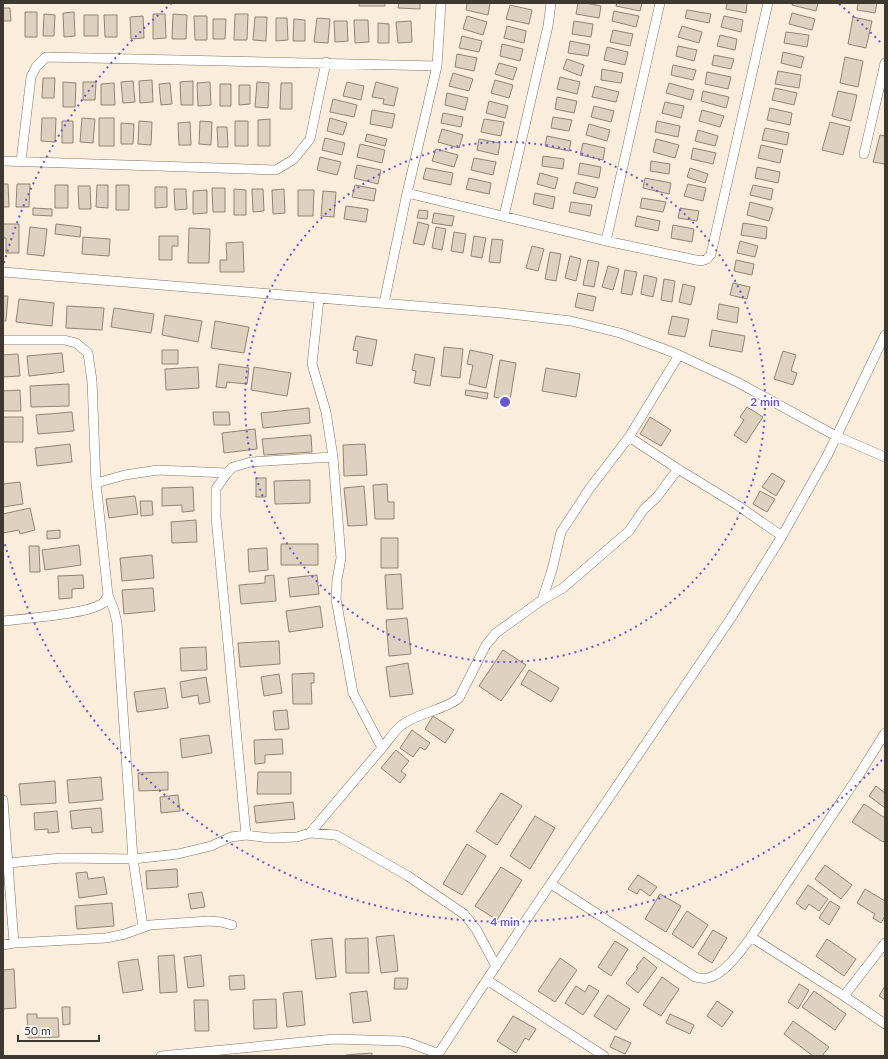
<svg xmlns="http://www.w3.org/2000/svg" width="888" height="1059" viewBox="0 0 888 1059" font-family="Lato,sans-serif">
	<rect width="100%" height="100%" fill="#faeddb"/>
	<path fill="#ded1bf" stroke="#908574" d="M359,3h26v3h-26z
		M399,3h21v6l-22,-1z
		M467,3h23l-2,12 -22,-5z
		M578,3h8l15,3 -2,12 -23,-4z
		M617,3h25l-2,8 -24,-5z
		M727,3h20l-1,10 -20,-4z
		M793,3h25l-2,8 -24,-6z
		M858,3h19l-2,10 -18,-3z
		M510,5l22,5 -3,14 -23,-5z
		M3,8h7l1,13h-8z
		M687,10l24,4 -2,9 -24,-5z
		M614,11l25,5 -3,11 -24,-6z
		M25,12h12v25h-12z
		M74,12l1,24 -11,1 -1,-24z
		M792,13l23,6 -3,11 -23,-6z
		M44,14l11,1 -1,21h-11z
		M153,14h12l1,24 -13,1z
		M173,14l14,1 -1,24h-14z
		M235,14h13l-1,26h-13z
		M84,15h14v21h-14z
		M104,15h13v22h-12z
		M143,16l1,22 -13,1 -1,-22z
		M194,16h13v24h-12z
		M467,16l20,6 -4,13 -20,-6z
		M724,16l19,4 -2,12 -20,-5z
		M255,17h12l-1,24 -13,-1z
		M853,17l19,4 -6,27 -18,-4z
		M276,18h11l1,22 -12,1z
		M317,18l13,1 -2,24 -14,-1z
		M213,19h13l-1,20h-12z
		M294,19l11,1v21h-12z
		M354,20h14l1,22 -14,1z
		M334,21h13l1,20 -13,1z
		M411,21l1,21 -14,1 -2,-21z
		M574,21l19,3 -2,13 -19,-3z
		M378,23l11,1v19h-11z
		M507,26l19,5 -2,12 -20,-5z
		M682,26l20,6 -3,11 -21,-6z
		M613,30l20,4 -3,12 -20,-4z
		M786,32l23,3 -2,12 -23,-4z
		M720,35l17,4 -2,11 -18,-4z
		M462,36l20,5 -3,11 -20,-4z
		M570,41l20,4 -2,11 -20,-3z
		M502,44l21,5 -3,12 -20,-5z
		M678,46l19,4 -3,11 -18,-5z
		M607,47l21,5 -3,13 -21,-5z
		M783,52l21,5 -3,11 -20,-5z
		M457,54l20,4 -3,13 -19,-4z
		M714,55l20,4 -3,10 -19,-4z
		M845,57l18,4 -5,26 -18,-4z
		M567,59l17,6 -3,11 -18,-7z
		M499,63l18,5 -4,12 -18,-6z
		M673,65l23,5 -3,10 -22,-5z
		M602,69l21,4 -2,10 -20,-3z
		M778,71l23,4 -2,13 -24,-4z
		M707,72l24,5 -3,12 -23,-5z
		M453,73l20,6 -4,12 -20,-5z
		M560,77l20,5 -3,12 -20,-5z
		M43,78h12l-1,20h-12z
		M152,80l1,22 -13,1 -1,-22z
		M495,80l18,5 -4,13 -18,-5z
		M133,81l2,21 -12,1 -2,-21z
		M193,81v24h-12l-1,-23z
		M63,82l13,1 -1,24h-12z
		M83,82h13l-1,18h-12z
		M210,82l1,23 -13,1 -1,-23z
		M257,82l12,1 -1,25 -13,-1z
		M347,82l17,4 -3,14 -18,-4z
		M376,82l22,6 -4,18 -11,-2 1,-5 -12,-2z
		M114,83l1,22h-14v-21z
		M170,83l2,21 -11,1 -2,-21z
		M281,83h11v26h-12z
		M669,83l25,7 -3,10 -25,-7z
		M220,84h11v22h-11z
		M239,85h11v19l-11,1z
		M595,86l24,6 -3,10 -24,-5z
		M775,88l22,5 -3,12 -22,-5z
		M703,91l26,6 -3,11 -25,-7z
		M838,91l19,4 -6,26 -19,-5z
		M447,93l21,5 -3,12 -20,-5z
		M557,97l20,4 -3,12 -19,-4z
		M333,99l24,6 -3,12 -24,-5z
		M489,101l19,5 -3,12 -19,-5z
		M665,102l19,4 -3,12 -19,-5z
		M594,106l20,5 -3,11 -20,-5z
		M770,108l22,5 -2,12 -23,-5z
		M372,110l23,4 -3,14 -22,-4z
		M702,110l22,6 -4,11 -21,-6z
		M443,113l20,4 -2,10 -20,-4z
		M553,117l19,3 -3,11 -18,-3z
		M42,118h14l-1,24 -14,-1z
		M82,118l13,1 -2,24 -13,-1z
		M99,118h15v28h-15z
		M330,118l17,5 -4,12 -16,-4z
		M270,119v27h-12v-26z
		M484,119l20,3 -3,14 -20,-4z
		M62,121h11v22h-11z
		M139,121l13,1 -1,23 -13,-1z
		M200,121l12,1 -1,23 -12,-1z
		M235,121h13v25h-13z
		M657,121l23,5 -2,11 -23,-5z
		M190,122l1,23h-12l-1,-22z
		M830,122l20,5 -7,28 -21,-5z
		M121,123l13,1 -1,20h-12z
		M589,124l21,6 -3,11 -21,-6z
		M217,127h10l1,20h-10z
		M765,128l24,5 -2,12 -25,-5z
		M442,129l21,6 -4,13 -21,-6z
		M698,130l20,6 -3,10 -20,-5z
		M367,134l20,5 -2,7 -20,-5z
		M880,135l5,1v28l-12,-2z
		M547,136l24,5 -2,10 -24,-5z
		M325,138l20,5 -3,12 -20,-5z
		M479,139l21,4 -2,12 -21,-5z
		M656,139l23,6 -4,13 -22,-6z
		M583,143l22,5 -2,12 -23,-5z
		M360,144l25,6 -3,13 -25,-6z
		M761,145l22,5 -3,13 -22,-5z
		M693,148l23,5 -3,11 -22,-5z
		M436,149l22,6 -4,12 -22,-6z
		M543,156l21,3 -1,10 -21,-3z
		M320,157l21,5 -4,13 -20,-5z
		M474,158l22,4 -3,13 -22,-5z
		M651,161l19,3 -1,10 -19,-3z
		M580,163l21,4 -2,11 -21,-4z
		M357,165l24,5 -3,14 -24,-6z
		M757,167l23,5 -2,11 -23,-5z
		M426,168l27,5 -2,12 -28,-6z
		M690,168l18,6 -3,9 -18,-6z
		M540,173l18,5 -3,11 -18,-5z
		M469,178l22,5 -2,11 -23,-5z
		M645,178l26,5 -2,11 -26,-6z
		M576,182l22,6 -3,10 -22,-5z
		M3,184h5l1,23h-6z
		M17,184h13l-1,23h-13z
		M688,184l18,4 -3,13 -19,-5z
		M55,185h13v23h-13z
		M97,185h11v23l-12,-1z
		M116,185h13v25h-13z
		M355,185l21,4 -2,12 -22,-4z
		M753,185l20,4 -2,11 -21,-5z
		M78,186h12l1,23h-12z
		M155,187h12v20l-12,1z
		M212,188h13v24h-12z
		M174,189h12l1,20 -12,1z
		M234,189l12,1v25h-12z
		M252,189h11l1,22 -11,1z
		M284,189l1,24 -12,1 -1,-24z
		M207,190v23l-14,1v-23z
		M298,190h16l-1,26h-15z
		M323,191l13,1 -2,25 -13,-1z
		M535,193l20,4 -2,12 -20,-5z
		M642,198l24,4 -3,10 -23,-4z
		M571,202l21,3 -2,11 -21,-4z
		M750,202l23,6 -4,13 -22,-6z
		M346,206l22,3 -2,13 -22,-3z
		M33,208l19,1v7l-19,-1z
		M680,208l19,3 -2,10 -19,-3z
		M419,210l9,1 -1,8 -10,-1z
		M434,213l20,3 -2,10 -20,-3z
		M637,216l23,5 -2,10 -23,-5z
		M418,222l11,3 -5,20 -11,-2z
		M743,223l24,4 -1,12 -25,-4z
		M3,224h16v29h-13v-15h-3z
		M56,224l25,3 -1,10 -25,-3z
		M673,225l21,4 -2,13 -21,-4z
		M30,227l17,2 -3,27 -17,-2z
		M436,227l10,2 -4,21 -10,-2z
		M189,228l21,1 -1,34h-21z
		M454,232l12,2 -3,19 -12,-2z
		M159,236h19v10h-6v14h-13z
		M474,236l12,2 -4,20 -11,-2z
		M83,237l27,2 -1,17 -27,-2z
		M492,239l11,1 -3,23 -11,-1z
		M740,241l18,5 -3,11 -18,-4z
		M243,242l1,30h-24v-12h7l-1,-17z
		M532,246l12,3 -6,22 -12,-3z
		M550,252l11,2 -5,27 -11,-2z
		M570,256l11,3 -5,22 -11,-3z
		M588,260l11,2 -5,25 -11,-2z
		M736,260l18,4 -2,11 -18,-4z
		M608,266l11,3 -6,21 -11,-3z
		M625,270l12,2 -5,23 -11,-2z
		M644,275l13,3 -4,19 -12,-3z
		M664,279l11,2 -3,21 -11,-2z
		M733,283l17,4 -3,12 -17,-4z
		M683,284l12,3 -4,18 -12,-3z
		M578,293l18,4 -3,14 -18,-4z
		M3,296h5l-2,25h-3z
		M19,299l35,4 -2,23 -36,-4z
		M719,304l20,4 -2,15 -20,-4z
		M67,306l37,2 -2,22 -36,-2z
		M114,308l40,6 -3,19 -40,-6z
		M165,315l37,6 -4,21 -36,-7z
		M672,316l17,3 -4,18 -17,-3z
		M215,321l34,6 -5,26 -33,-5z
		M712,330l33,6 -3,16 -33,-6z
		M356,336l21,4 -5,26 -16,-3 2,-12 -5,-1z
		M444,347l19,2 -3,29 -19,-2z
		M162,350h16v14h-16z
		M470,350l23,5 -7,33 -17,-4 4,-19 -6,-1z
		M783,351l13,4 -5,16 6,2 -4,12 -19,-6z
		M62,353l2,19 -35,4 -2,-20z
		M18,354l2,22 -17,1v-22z
		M415,354l20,4 -5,28 -16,-3 2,-12 -4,-1z
		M500,360l16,3 -6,37 -16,-3z
		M219,364l30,4 -2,16 -20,-2 -1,6 -10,-1z
		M198,367l1,21 -33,2 -1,-21z
		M254,367l37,6 -4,23 -36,-6z
		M546,368l34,6 -4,23 -34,-6z
		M69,384v22l-38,1 -1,-21z
		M20,390l1,21h-18v-20z
		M466,390l22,3 -1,6 -22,-4z
		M747,407l16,10 -17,26 -12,-8 10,-15 -4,-3z
		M309,408l1,15 -47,5 -2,-15z
		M72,412l2,19 -36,3 -2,-19z
		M213,412h16l1,13h-16z
		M3,417h20v25h-20z
		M650,417l21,13 -10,16 -21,-12z
		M255,429l2,20 -33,4 -2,-20z
		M311,435l1,17 -48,3 -2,-16z
		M70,444l2,18 -35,4 -2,-18z
		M365,444l2,31 -23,1 -1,-31z
		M772,473l13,8 -9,15 -14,-9z
		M256,478h10v19h-10z
		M310,480v23l-35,1 -1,-23z
		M20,482l3,22 -20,3v-23z
		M387,484l1,18h6v17h-19l-2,-34z
		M364,486l3,39 -19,1 -4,-38z
		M193,487l1,24 -12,1v-7l-20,1v-18z
		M760,491l15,8 -8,13 -14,-8z
		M135,496l3,18 -29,4 -3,-19z
		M140,501h12l1,14 -12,1z
		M30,508l5,22 -15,4 -1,-4 -16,3v-19z
		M196,520l1,22 -25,1 -1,-21z
		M60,530v8l-13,1v-8z
		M381,538h17v30h-17z
		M281,544h37v21h-37z
		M79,545l2,20 -36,5 -3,-20z
		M29,546h10l1,26h-10z
		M267,548l1,22 -19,2 -1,-23z
		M152,555l2,23 -32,3 -2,-23z
		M401,574l2,35h-16l-2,-34z
		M83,575l1,13 -12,1v9l-13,1 -1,-23z
		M274,575l2,26 -35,3 -2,-19 26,-2v-7z
		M317,575l2,19 -29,3 -2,-19z
		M153,588l2,23 -31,3 -2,-24z
		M320,606l3,21 -34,5 -3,-21z
		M407,618l4,36 -22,2 -3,-36z
		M279,641l1,23 -40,3 -2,-24z
		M206,647l1,23 -26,1 -1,-23z
		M503,650l23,15 -25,36 -22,-15z
		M408,663l5,31 -23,3 -4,-30z
		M529,670l30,18 -8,14 -30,-18z
		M314,673v10h-3l1,21h-19l-1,-30z
		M279,674l3,19 -18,3 -3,-19z
		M206,677l4,25 -11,2 -1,-9 -16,3 -2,-16z
		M165,688l3,20 -31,4 -3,-20z
		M287,710l2,19 -14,1 -2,-19z
		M433,716l21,14 -9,13 -20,-14z
		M412,730l18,13 -5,7 -5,-3 -7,10 -13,-9z
		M209,735l3,18 -30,5 -2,-19z
		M282,739l1,15 -18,1v8l-10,1 -1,-24z
		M396,750l13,11 -8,10 5,4 -6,8 -19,-15z
		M168,772v18l-29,1 -1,-18z
		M258,772h33v22h-34z
		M101,777l2,23 -34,3 -2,-23z
		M55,781l1,22 -35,2 -2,-21z
		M876,786l9,7v15l-16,-12z
		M501,793l21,13 -25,39 -21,-14z
		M178,795l2,16 -19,2 -1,-16z
		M293,802l2,17 -39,4 -2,-17z
		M864,804l21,14v22l-2,2 -31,-20z
		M101,808l2,24 -11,1 -1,-6 -19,2 -2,-18z
		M57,811l2,21 -11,1v-4l-13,1 -1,-17z
		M535,816l20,12 -25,41 -20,-13z
		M467,844l19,12 -24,39 -19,-11z
		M825,865l27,20 -11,14 -26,-20z
		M501,867l21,13 -25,40 -22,-14z
		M177,869l1,18 -31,2 -1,-18z
		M87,872l1,7 16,-2 3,17 -28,4 -3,-25z
		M638,875l19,12 -7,9 -10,-7 -3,5 -9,-5z
		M808,885l20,14 -9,12 -10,-7 -4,6 -9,-7z
		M865,889l20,12v15l-4,7 -8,-5 2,-4 -18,-11z
		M202,892l3,15 -14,2 -3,-15z
		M660,894l21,12 -15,26 -21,-13z
		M830,901l10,6 -11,18 -10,-7z
		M112,903l2,23 -37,3 -2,-23z
		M687,911l21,14 -15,23 -21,-14z
		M713,930l14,8 -15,25 -14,-9z
		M394,935l4,36 -17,2 -5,-36z
		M332,938l4,39 -20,2 -5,-39z
		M368,938l1,35h-23l-1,-34z
		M827,939l29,20 -12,17 -28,-20z
		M615,941l13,8 -17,27 -13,-9z
		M174,955l3,37 -17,1 -2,-37z
		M201,955l3,31 -16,2 -4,-31z
		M644,957l13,11 -19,25 -12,-10 12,-15 -2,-1z
		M560,958l17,12 -22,32 -17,-11z
		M138,959l5,31 -20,3 -5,-31z
		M14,969l2,39 -13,1v-39z
		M244,975l1,14 -15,1 -1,-14z
		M662,977l17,12 -18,27 -18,-11z
		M395,978h13l-1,11h-13z
		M799,984l10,6 -11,19 -10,-7z
		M589,985l10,6 -16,24 -18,-12 11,-17 9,6z
		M885,986v14l-6,-4z
		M302,991l3,34 -18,2 -4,-34z
		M367,991l4,30 -18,2 -3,-30z
		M814,991l32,23 -11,16 -33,-23z
		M608,995l22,14 -14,21 -22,-14z
		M276,999l1,29 -23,1 -1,-29z
		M194,1000h14l1,31h-14z
		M717,1001l16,11 -11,15 -15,-11z
		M62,1007h8v17l-7,1z
		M27,1014h10v4h21l1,19 -31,1z
		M670,1014l24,11 -4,9 -24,-11z
		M513,1016l23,13 -7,11 -4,-2 -9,15 -19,-12z
		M793,1021l36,26 -7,9h-9l-29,-22z
		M615,1036l16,7 -6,11 -15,-7z
		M372,1053v3h-26v-1z"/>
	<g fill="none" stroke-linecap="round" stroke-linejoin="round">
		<g stroke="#807464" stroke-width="10">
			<path id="street" d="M864,154l21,-91
				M3,161l273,9 18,-11 16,-20 16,-77
				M21,161l10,-84 5,-10 10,-10 391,9
				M407,193l199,48 95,20 6,-2 4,-5 57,-251
				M504,216l44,-190 3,-23
				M606,241l54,-238
				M3,272l499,41 69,8 49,12 44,16 15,6 58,27 99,54 49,21
				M384,303l23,-110 30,-127 4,-63
				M3,340h61l12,3 12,10 4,28 4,102 12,112c-1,2 -3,6 -5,8 -14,11 -80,16 -100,18
				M629,437l50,-82
				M96,483l29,-8 33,-5 69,3
				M108,595l6,15 3,13 16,236 10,68
				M542,600l10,-30 9,-38 29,-44 39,-51 49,32
				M382,748c6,-7 13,-18 20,-23 17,-13 41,-14 57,-27l27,-53 10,-12 46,-33 21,-12 66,-57 15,-22 13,-12 21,-28 59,36 45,31
				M3,800l11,143
				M310,833l72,-85 -29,-55 -17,-94 1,-19 4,-22 -8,-101 -7,-45 -14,-48 7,-65
				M246,835l-30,-318v-28l11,-16 6,-6 18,-5 82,-5
				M8,863l54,-5 71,1 45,-5 33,-8 20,-9 15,-2 24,3 27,-1 13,-4 26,2 72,41 56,38 12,15 20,37
				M551,884l144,93c4,1 9,2 13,1 17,-4 33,-27 43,-41l106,-159 28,-45
				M751,937l93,59 41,28
				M3,945l11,-2 92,-5 19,-4 25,-9 59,-4 12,1 11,3
				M487,980l117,76
				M844,996l41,-53
				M161,1056l173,-17 67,2 9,2 29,11
				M437,1056l87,-133 207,-305 51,-82 45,-80 58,-121"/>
		</g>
		<use href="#street" stroke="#fff" stroke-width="9"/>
	</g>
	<g fill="none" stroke="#6b56cf" stroke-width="2" stroke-dasharray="2 4">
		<circle cx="505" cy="402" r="260"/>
		<path d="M882 760A520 520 0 0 1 4 541M4 263A520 520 0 0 1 171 4M839 4A520 520 0 0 1 882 44"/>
	</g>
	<circle cx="505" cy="402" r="6" fill="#6b56cf" stroke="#fff" stroke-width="2"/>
	<g font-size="12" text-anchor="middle" font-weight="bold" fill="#6b56cf" stroke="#fff" stroke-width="3" stroke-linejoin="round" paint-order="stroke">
		<text x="765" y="406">2 min</text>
		<text x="505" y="926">4 min</text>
	</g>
	<rect width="888" height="1059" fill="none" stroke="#3d3830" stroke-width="8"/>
	<path d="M18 1035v6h81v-6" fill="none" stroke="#3d3830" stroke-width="2"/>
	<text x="24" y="1035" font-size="12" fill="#3d3830" stroke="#ffffff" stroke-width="3" paint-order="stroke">50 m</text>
</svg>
